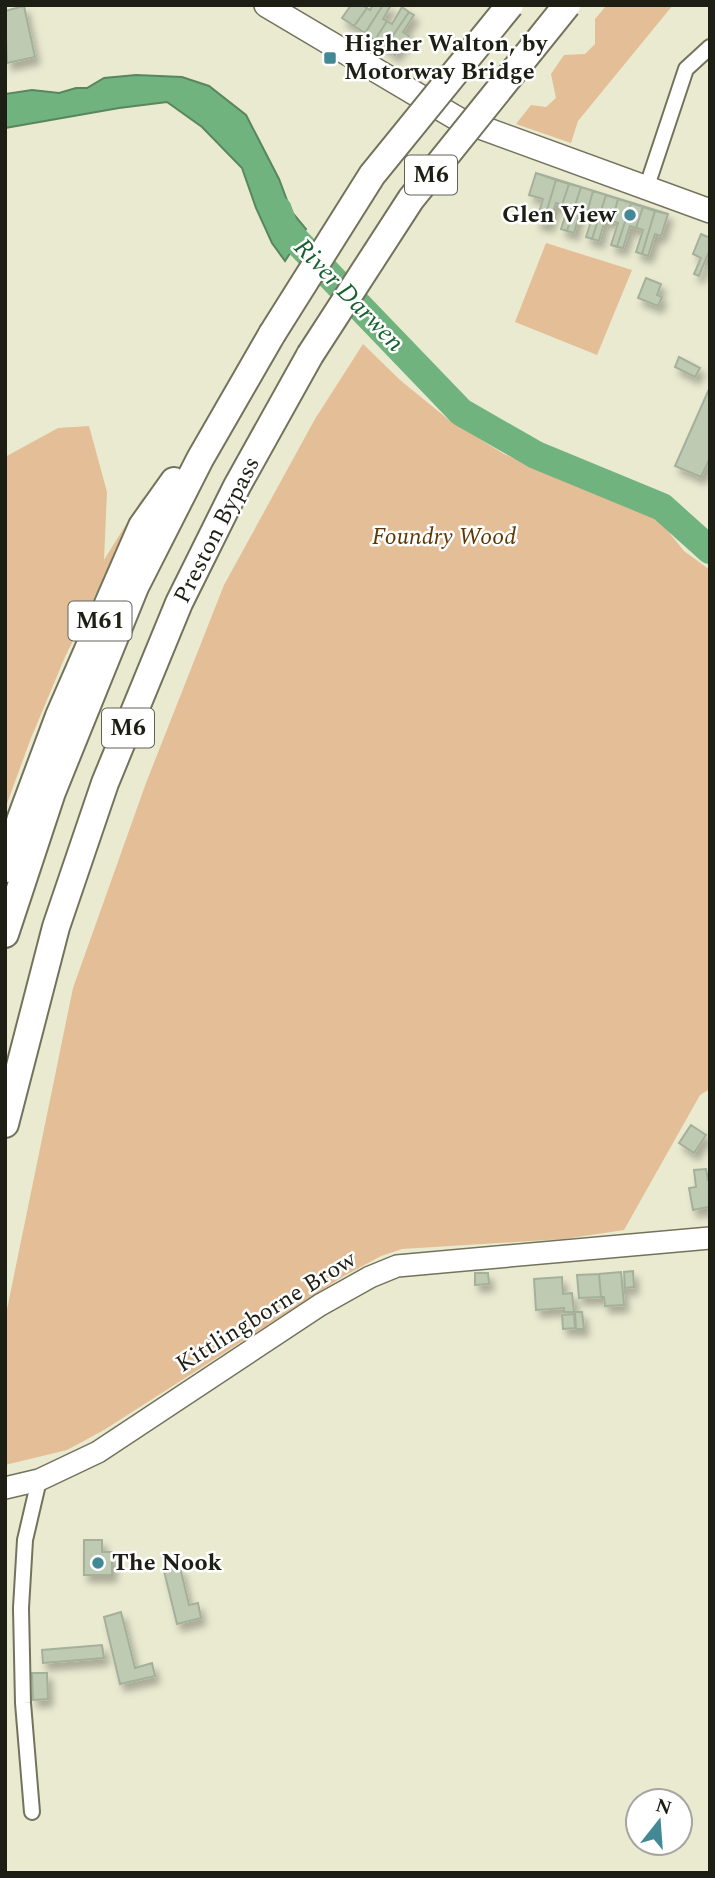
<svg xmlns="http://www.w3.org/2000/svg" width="715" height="1878" viewBox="0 0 715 1878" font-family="Spectral,serif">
	<defs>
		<filter id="shadow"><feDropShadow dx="4.5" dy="7" stdDeviation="3.5" flood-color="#0004"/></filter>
	</defs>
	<rect width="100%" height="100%" fill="#e9ead0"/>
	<path fill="#e4be96" d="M607,5h66l-95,116 -7,22 -55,-19 15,-19 15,2 10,-9 -5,-24 13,-19 21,-1 10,-10v-25z
		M546,243l86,27 -35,85 -82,-33z
		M363,344l37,36 49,40 55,34 155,66 25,31 26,19v519l-10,6 -76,135 -60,9 -162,10 -21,7 -37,20 -240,154 -37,20 -62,15v-146l68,-331 73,-205 78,-198 91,-166z
		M89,426l18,66 -3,68 41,-66 -80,163 -34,81 -26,71v-352l53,-29z"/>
	<path fill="#71b37e" stroke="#58865e" stroke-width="2" d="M136,75l46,2 27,9 37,29 33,64 12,32 15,18 -21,32 -13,-18 -16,-35 -14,-40 -40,-41 -35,-25 -48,6 -114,20v-34l27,-4 27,3 17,-5h11l17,-10z"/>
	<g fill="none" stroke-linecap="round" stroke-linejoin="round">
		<path stroke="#71b37e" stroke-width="28" d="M278,210l7,19 176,183 75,43 126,52 48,43"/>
	</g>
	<path fill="#bfcab3" stroke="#a5b09a" stroke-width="2" filter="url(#shadow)" d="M351,5h12l4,3 -13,18 -12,-8z
		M373,5h10l-18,28 -11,-7 13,-18 3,2z
		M383,5h8l-8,14 4,2 -12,19 -10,-7z
		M24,6l11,51 -28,6 -2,-52z
		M402,7l7,5 -24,35 -10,-7 12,-19 5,3z
		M409,12l5,3 -11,17 6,4 -14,19 -10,-8z
		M536,173l20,7 -13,43 -7,-1 7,-23 -14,-4z
		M536,173l132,41 -7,22 -6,-2 -7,22 -12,-4 7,-22 -13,-4 -7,22 -12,-3 7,-22 -13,-4 -6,22 -13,-4 7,-22 -13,-4 -6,22 -13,-4 7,-22 -12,-4 -7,22 -13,-3 7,-23 -14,-4z
		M556,180l13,4 -7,21 -6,-2 -7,22 -6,-2z
		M569,184l12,3 -14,44 -6,-2 7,-22 -6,-2z
		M581,187l12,4 -6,22 -7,-2 -6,22 -7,-2z
		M593,191l13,4 -14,44 -6,-2 7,-22 -6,-2z
		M606,195l12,4 -6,22 -7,-2 -6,22 -7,-2z
		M618,199l13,4 -14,44 -6,-2 7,-22 -6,-2z
		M631,203l12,4 -7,21 -6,-2 -7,22 -6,-1z
		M643,207l12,4 -13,43 -6,-2 7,-22 -7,-2z
		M655,211l13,3 -7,22 -6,-2 -7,22 -6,-2z
		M701,234l9,4v11l-11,27 -5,-2 7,-16 -8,-4z
		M646,278l15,6 -4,11 5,2 -4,9 -20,-8z
		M679,357l21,11 -5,9 -20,-10z
		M710,387v71l-9,19 -26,-11z
		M691,1125l15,10 -12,18 -15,-10z
		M706,1169l2,11h2l-1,35 -1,-8 -15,3 -4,-22 7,-1 -2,-17z
		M633,1271l1,16 -9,1 -1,-16z
		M621,1272l3,33 -19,1 -1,-9h-3l-2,-23z
		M475,1273h13l1,11 -14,1z
		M599,1274l2,23 -22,1 -2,-23z
		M562,1277l1,17 9,-1 2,19h-10v-4l-28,2 -2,-31z
		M575,1312h7l2,17h-8z
		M574,1314l1,14 -12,1 -1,-14z
		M84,1540h18v12h10v23h-28z
		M180,1567l9,38 9,-2 3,15 -24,6 -13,-53z
		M121,1612l14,56 17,-5 3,13 -35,8 -16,-67z
		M102,1645l2,13 -61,5 -1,-13z
		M32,1673h15l1,26 -15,1z"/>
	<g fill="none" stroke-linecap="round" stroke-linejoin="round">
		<g stroke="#73735d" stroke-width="18">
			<path id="street" d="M647,186l39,-117 24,-22
				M32,1812l-9,-109 -2,-95 4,-68 14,-60"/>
		</g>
		<g stroke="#73735d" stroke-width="24">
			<path id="secondary" d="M5,1488l34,-8 59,-28 222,-147 50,-28 27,-11 313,-28"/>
		</g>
		<g stroke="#73735d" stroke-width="26">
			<path id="primary" d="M266,5l192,114 252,92"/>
		</g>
		<g stroke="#73735d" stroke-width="30">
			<path id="highway" d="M5,869l16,-51 38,-102 83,-190 32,-45
				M5,934l47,-142 83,-205 65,-128 72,-125
				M5,1124l51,-197 49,-144 74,-180 58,-117 73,-131"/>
		</g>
		<use href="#street" stroke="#fff" stroke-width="14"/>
		<use href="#secondary" stroke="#fff" stroke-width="21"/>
		<use href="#primary" stroke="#fff" stroke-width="23"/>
		<use href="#highway" stroke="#fff" stroke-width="26"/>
		<g stroke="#73735d" stroke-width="30" stroke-linecap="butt">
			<path id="highway-bridge" d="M272,334l100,-159 138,-170
				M310,355l101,-156 156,-194"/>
		</g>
		<use href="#highway-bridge" stroke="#fff" stroke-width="26"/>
	</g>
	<g fill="#438895" stroke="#fff" stroke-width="2.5">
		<rect x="323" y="51" width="14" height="14" rx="3.5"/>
		<circle cx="630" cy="215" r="7"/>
		<circle cx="98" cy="1563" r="7"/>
	</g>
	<g text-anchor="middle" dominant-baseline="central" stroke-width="5" stroke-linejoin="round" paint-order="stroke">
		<g fill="#fff" stroke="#61625a" stroke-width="2">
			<rect x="405" y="155.5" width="52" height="39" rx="5"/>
			<rect x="68.5" y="601.5" width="63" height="39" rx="5"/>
			<rect x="102" y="708.5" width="52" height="39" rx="5"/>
		</g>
		<g font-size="23" font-weight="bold" fill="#1d1e14">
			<text x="431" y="175">M6</text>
			<text x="100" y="621">M61</text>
			<text x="128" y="728">M6</text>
		</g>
		<g font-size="24" font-weight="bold" fill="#1d1e14" stroke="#fff" text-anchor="start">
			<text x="344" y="44">Higher Walton, by<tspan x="344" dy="28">Motorway Bridge</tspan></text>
			<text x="616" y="215" text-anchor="end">Glen View</text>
			<text x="112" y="1563">The Nook</text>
		</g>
		<g font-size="24" fill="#1d1e14" stroke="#fff">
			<text transform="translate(217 530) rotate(-63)">Preston Bypass</text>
			<text transform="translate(266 1312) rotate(-32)">Kittlingborne Brow</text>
		</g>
		<g font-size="24" font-style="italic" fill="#5d3804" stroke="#fff">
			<text x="444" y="537">Foundry Wood</text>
		</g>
		<g font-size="26" font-style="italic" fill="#19622f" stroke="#fff">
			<text transform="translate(349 295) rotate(46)">River Darwen</text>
		</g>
	</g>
	<rect width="715" height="1878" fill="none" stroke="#1d1e14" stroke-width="14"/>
	<g transform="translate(659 1822) rotate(17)"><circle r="33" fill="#ffffff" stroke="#a5a5a1" stroke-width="2"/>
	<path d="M0-5L12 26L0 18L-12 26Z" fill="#438895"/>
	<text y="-10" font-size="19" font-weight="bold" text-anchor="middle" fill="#1d1e14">N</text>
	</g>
</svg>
